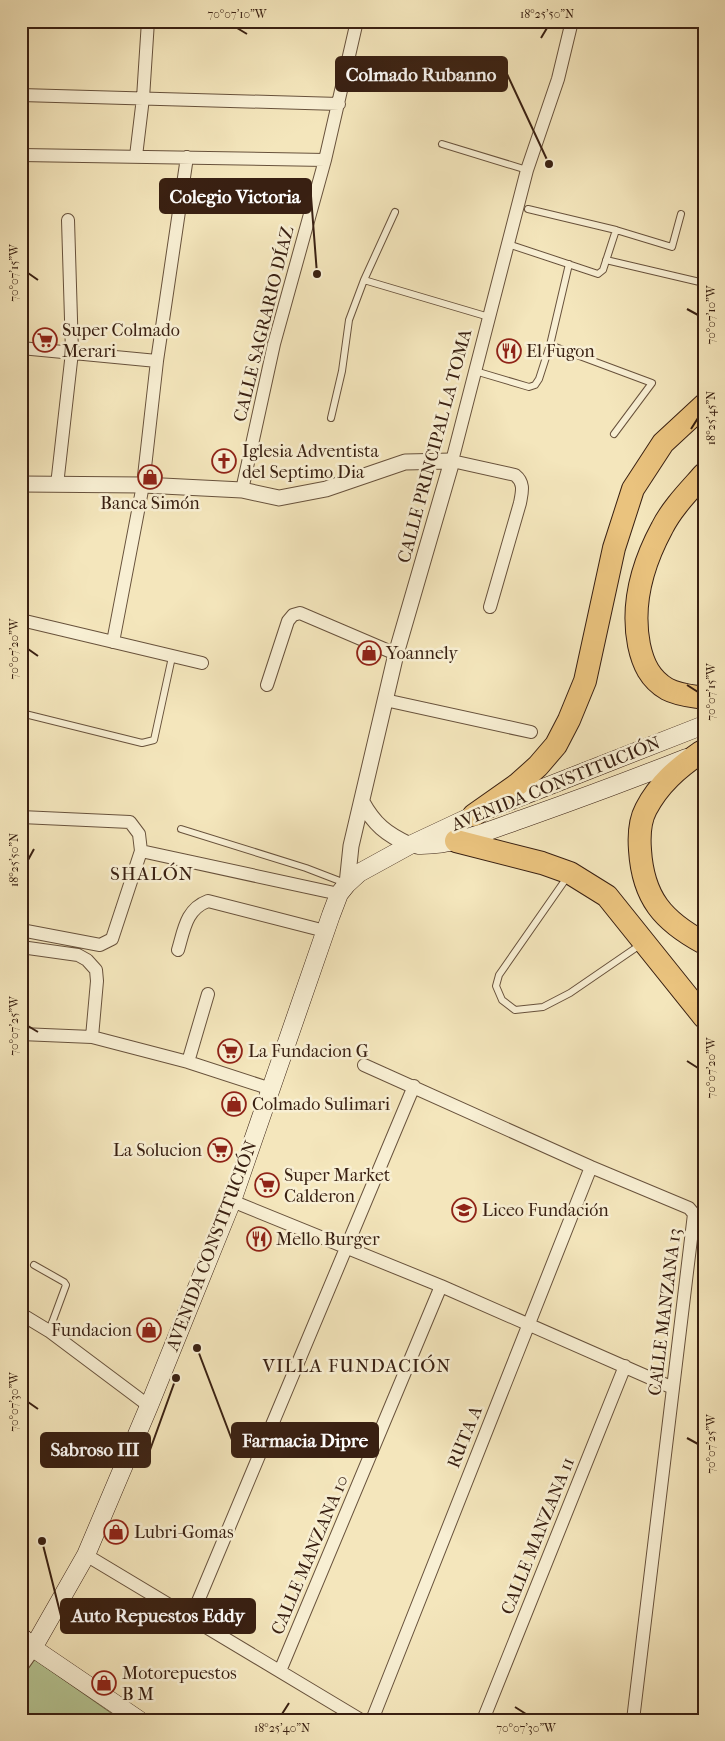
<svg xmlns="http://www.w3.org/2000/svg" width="725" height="1741" viewBox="0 0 725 1741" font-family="'IM FELL French Canon',serif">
	<rect width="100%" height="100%" fill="#f4e6bc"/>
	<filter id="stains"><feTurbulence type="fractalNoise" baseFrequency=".004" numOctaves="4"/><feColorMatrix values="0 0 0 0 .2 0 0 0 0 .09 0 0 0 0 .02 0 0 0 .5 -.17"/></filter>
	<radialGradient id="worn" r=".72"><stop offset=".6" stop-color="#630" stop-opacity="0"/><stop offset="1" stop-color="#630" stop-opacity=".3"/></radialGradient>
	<path fill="#b6c694" stroke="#787353" d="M34,1659l87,61h-100v-42z"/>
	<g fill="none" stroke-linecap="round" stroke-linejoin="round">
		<g stroke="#68523c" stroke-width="8">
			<path id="service" d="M442,144l85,26
				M528,209l88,21
				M395,212l-31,68 125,37
				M508,244l90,30 5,-4 13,-40 56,17 9,-33
				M606,260l98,23
				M550,345l102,38 -38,51
				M475,371l54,16 6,-2 4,-6 11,-34 19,-81
				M331,418l11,-47 7,-51 15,-40
				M21,713l121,30 12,-3 18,-83
				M181,829l125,39 39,15
				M568,876l-69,99 -3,11 6,14 13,10 28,-3 27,-14 70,-48
				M34,1265l30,17 2,3 -17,46"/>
		</g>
		<g stroke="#68523c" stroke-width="14">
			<path id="minor" d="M21,95l318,9
				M21,155l304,5
				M136,156l7,-58 5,-77
				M21,348l136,13
				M57,485l15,-133 -4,-132
				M242,490l32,-146 51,-184 32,-139
				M490,607l30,-104c2,-11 5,-20 -5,-28l-63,-14 75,-291 31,-91 14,-58
				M21,620l181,43
				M113,642l30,-157 14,-124 30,-204
				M267,685l21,-64 5,-6 7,-2 96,41
				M385,700l146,32
				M21,817l109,5 9,12 2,17 -29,88 -12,6 -79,-15
				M141,851l198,43
				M21,947l57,8 9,5 9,10 1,11 -5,56
				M178,950c6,-20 8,-41 30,-49l117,30
				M21,1034l71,3 96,25 83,27
				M188,1062l20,-68
				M364,1065l227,102 98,41 5,6 -61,506
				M232,1201l209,85 232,102
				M21,1314l28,17 100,75
				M86,1555l275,165
				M191,1618l223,-532
				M280,1671l161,-385
				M372,1720l219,-553
				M483,1720l142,-354"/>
		</g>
		<g stroke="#68523c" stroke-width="17">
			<path id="tertiary" d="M21,484l122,1 99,5 37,8 47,-9 79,-27 47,-1 -56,193 -45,192 -4,38
				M362,802c12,22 24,32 48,43
				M21,1665l12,-17"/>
		</g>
		<g stroke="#392012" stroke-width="19">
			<path id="secondary" d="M418,845c37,1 72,-15 107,-27 54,-19 108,-39 161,-60
				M21,1636l12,12 106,72
				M33,1648l53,-93 63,-149 83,-205 99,-286 8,-21 8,-10 12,-11 51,-28 64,-30 230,-90"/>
		</g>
		<g stroke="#392012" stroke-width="24">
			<path id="motorway" d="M704,474c-15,17 -32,34 -42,54 -20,37 -31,76 -23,117 4,19 11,34 28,44 11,6 25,7 37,9
				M701,752c-23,16 -42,32 -55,57 -7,13 -7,28 -6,41 3,48 23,71 64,93
				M474,815l44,-31 20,-18 18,-21 13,-25 16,-39 29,-133 19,-59 30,-46 41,-38
				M456,841l86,22 28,10 37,23 97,121"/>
		</g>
		<use href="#service" stroke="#f8efd3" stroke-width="6"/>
		<use href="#minor" stroke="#f8efd3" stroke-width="12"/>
		<use href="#tertiary" stroke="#f8efd3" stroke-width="15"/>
		<use href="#secondary" stroke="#f8efd3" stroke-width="18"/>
		<use href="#motorway" stroke="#eac37e" stroke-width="22"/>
	</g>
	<path fill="none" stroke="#392012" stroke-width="2" d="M237,28l10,6M541,38l6,-10M28,273l10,7M687,309l11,6M691,429l7,-11M28,649l10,7M687,685l11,7M28,860l6,-11M28,1026l10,6M687,1061l11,7M28,1402l10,7M687,1438l11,6M515,1707l11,7M282,1714l7,-11"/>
	<defs>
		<g id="supermarket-ring" transform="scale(1.25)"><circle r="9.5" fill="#f8efd3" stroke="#8f2418" stroke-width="1.5"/><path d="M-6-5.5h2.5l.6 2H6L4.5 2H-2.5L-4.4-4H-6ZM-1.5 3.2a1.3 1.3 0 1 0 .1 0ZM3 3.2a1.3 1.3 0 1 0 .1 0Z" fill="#8f2418"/></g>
		<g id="restaurant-ring" transform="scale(1.25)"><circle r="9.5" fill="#f8efd3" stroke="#8f2418" stroke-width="1.5"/><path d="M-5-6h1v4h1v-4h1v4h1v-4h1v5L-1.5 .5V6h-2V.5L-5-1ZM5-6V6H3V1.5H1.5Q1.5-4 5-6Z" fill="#8f2418"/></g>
		<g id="church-ring" transform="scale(1.25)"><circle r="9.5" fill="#f8efd3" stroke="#8f2418" stroke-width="1.5"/><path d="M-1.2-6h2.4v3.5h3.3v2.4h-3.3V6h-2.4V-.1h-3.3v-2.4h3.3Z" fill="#8f2418"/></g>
		<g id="shop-ring" transform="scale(1.25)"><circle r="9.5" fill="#f8efd3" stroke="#8f2418" stroke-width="1.5"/><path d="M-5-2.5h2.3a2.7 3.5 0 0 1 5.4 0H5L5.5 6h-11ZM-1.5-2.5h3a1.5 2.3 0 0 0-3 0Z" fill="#8f2418"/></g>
		<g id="school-ring" transform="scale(1.25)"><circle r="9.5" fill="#f8efd3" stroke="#8f2418" stroke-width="1.5"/><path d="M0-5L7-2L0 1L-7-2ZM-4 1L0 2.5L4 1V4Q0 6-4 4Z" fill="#8f2418"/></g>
	</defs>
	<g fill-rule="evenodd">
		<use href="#supermarket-ring" x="45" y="340"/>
		<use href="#restaurant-ring" x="509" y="351"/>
		<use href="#church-ring" x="224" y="461"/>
		<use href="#shop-ring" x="150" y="477"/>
		<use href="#shop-ring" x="369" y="653"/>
		<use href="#supermarket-ring" x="230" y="1051"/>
		<use href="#shop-ring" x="234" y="1104"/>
		<use href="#supermarket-ring" x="220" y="1150"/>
		<use href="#supermarket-ring" x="267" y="1185"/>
		<use href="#school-ring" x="464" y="1210"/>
		<use href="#restaurant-ring" x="259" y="1239"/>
		<use href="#shop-ring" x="149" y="1330"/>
		<use href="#shop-ring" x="116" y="1532"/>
		<use href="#shop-ring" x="104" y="1683"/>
	</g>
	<g text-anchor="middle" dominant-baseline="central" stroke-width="5" stroke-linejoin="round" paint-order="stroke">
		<g font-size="18" fill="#392012" stroke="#f8efd3">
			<text transform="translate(264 324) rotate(-76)">CALLE SAGRARIO DÍAZ</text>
			<text transform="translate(435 446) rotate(-75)">CALLE PRINCIPAL LA TOMA</text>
			<text transform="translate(556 784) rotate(-22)">AVENIDA CONSTITUCIÓN</text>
			<text transform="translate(212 1246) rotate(-69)">AVENIDA CONSTITUCIÓN</text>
			<text transform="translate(665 1312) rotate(-83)">CALLE MANZANA 13</text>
			<text transform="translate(465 1437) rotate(-68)">RUTA A</text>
			<text transform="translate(538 1536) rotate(-68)">CALLE MANZANA 11</text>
			<text transform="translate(310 1555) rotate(-67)">CALLE MANZANA 10</text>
		</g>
		<g font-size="18" fill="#392012" stroke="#f8efd3" text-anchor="start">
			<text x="62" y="330">Super Colmado<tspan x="62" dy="21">Merari</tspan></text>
			<text x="526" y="351">El Fugon</text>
			<text x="242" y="451">Iglesia Adventista<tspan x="242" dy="21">del Septimo Dia</tspan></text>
			<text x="150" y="503" text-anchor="middle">Banca Simón</text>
			<text x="386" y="653">Yoannely</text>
			<text x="248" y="1051">La Fundacion G</text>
			<text x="252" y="1104">Colmado Sulimari</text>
			<text x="202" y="1150" text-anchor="end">La Solucion</text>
			<text x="284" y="1175">Super Market<tspan x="284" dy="21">Calderon</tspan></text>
			<text x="482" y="1210">Liceo Fundación</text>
			<text x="276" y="1239">Mello Burger</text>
			<text x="132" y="1330" text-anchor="end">Fundacion</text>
			<text x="134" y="1532">Lubri-Gomas</text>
			<text x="122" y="1673">Motorepuestos<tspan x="122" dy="21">B M</tspan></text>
		</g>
		<g font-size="19" letter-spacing="1" fill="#392012" stroke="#f8efd3">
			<text x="152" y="874">SHALÓN</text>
			<text x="357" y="1366">VILLA FUNDACIÓN</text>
		</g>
	</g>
	<path fill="none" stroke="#392012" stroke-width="2" d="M549 164L507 74M317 274L311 196M197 1348L232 1440M176 1378L150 1450M42 1541L61 1616"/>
	<g fill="#392012" stroke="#f8efd3" stroke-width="2">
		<circle cx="549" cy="164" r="5"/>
		<circle cx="317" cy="274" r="5"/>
		<circle cx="197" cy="1348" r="5"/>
		<circle cx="176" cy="1378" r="5"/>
		<circle cx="42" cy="1541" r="5"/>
	</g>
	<g fill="#392012" stroke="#392012" stroke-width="2">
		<rect x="336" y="57" width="171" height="34" rx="5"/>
		<rect x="160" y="179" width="151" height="34" rx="5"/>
		<rect x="232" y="1423" width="146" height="34" rx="5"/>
		<rect x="41" y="1433" width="109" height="34" rx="5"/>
		<rect x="61" y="1599" width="194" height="34" rx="5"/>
	</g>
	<g font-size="19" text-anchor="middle" font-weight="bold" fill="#fff">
		<text x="421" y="81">Colmado Rubanno</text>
		<text x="235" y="203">Colegio Victoria</text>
		<text x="305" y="1447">Farmacia Dipre</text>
		<text x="95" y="1456">Sabroso III</text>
		<text x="158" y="1622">Auto Repuestos Eddy</text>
	</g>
	<rect width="725" height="1741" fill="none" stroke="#f4e6bc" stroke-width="55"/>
	<rect x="28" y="28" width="670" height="1686" fill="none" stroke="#392012" stroke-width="2"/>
	<g font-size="12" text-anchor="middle" fill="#392012">
		<text x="237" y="18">70°07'10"W</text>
		<text x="547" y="18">18°25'50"N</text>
		<text transform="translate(14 273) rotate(-90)" y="4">70°07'15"W</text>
		<text transform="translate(711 315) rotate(-90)" y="4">70°07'10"W</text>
		<text transform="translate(711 418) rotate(-90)" y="4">18°25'45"N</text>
		<text transform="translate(14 649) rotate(-90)" y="4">70°07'20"W</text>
		<text transform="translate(711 692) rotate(-90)" y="4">70°07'15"W</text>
		<text transform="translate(14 860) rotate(-90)" y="4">18°25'50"N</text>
		<text transform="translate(14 1026) rotate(-90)" y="4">70°07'25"W</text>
		<text transform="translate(711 1068) rotate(-90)" y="4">70°07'20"W</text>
		<text transform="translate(14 1402) rotate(-90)" y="4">70°07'30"W</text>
		<text transform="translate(711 1444) rotate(-90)" y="4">70°07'25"W</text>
		<text x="282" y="1732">18°25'40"N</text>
		<text x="526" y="1732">70°07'30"W</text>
	</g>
	<rect width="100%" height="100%" filter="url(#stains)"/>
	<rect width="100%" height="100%" fill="url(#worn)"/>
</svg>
